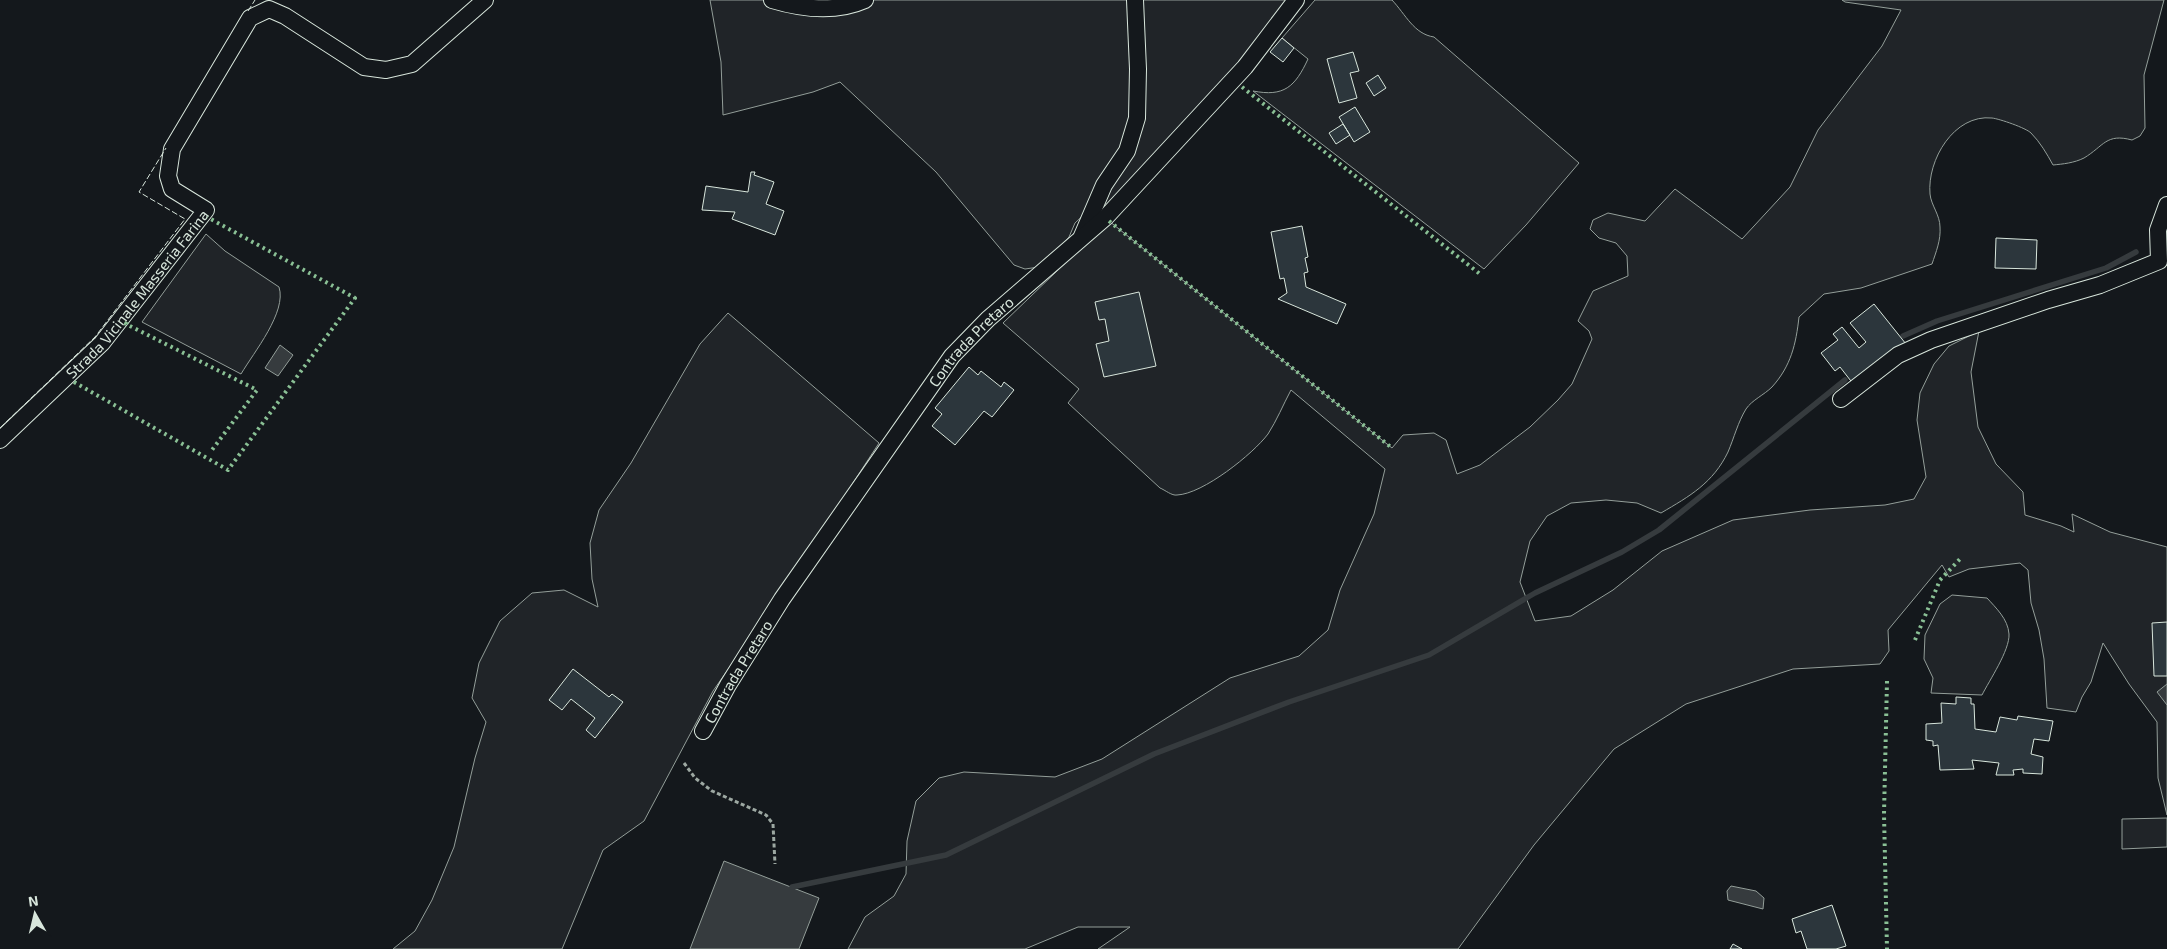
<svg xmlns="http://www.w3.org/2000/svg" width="2167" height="949" viewBox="0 0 2167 949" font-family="'Exo 2',sans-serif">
	<rect width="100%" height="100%" fill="#14181c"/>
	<path fill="#202428" stroke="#939e99" d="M710,0h577l-41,55 -147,158 -6,-7 -18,17 -6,14 -16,20 -14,10 -14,2 -11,-4 -78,-93 -96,-90 -27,10 -90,23 -2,-53z
		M1315,0h77c14,15 22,34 42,37l145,126 -53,62 -42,44 -231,-178c31,6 42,-4 55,-32l-26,-21z
		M1842,0h322l-20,75 1,53 -5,8 -8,4c-26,-7 -28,6 -48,18 -10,5 -21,6 -31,7 -6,-11 -13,-23 -22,-32 -5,-5 -31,-14 -39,-15 -38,-4 -65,42 -62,76 1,11 10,21 10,33 1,13 -4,25 -8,37l-71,24 -37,6 -25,23c-3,27 -8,49 -27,70 -8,8 -20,13 -26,22 -8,13 -12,29 -18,43 -15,31 -38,44 -67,61l-24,-10 -31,-3 -35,3 -24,13 -17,25 -10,41 15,39 36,-5 42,-26 49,-39 71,-31 77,-10 75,-5 29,-6 12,-22 -9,-57 3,-27 14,-29 15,-18 30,-15 -8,41 7,55 18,37 27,28 2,23 36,11 13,6 -2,-18 38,18 57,15v268l-9,-37 -1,-56 -28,-38 -26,-41 -12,39 -9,15 -6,15 -29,-4 -3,-49 -5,-29 -8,-27 -3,-33 -8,-7 -51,6 -20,8 -7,-12 -54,65 1,21 -9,13 -87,5 -107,35 -72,45 -80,96 -76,104h-360l32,-22h-52l-53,22h-177l17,-32 29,-21 12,-22 1,-33 9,-40 23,-23 25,-6 91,5 47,-18 128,-81 69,-22 29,-26 12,-40 34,-76 11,-45 -94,-79c-8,15 -14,30 -23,44 -15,20 -65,60 -91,61 -5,1 -12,-5 -17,-7l-92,-85 11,-14 -76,-66 106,-102 283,227 11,-13 31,-2 12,7 11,34 23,-9 50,-38 28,-27 14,-16 20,-45 -3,-8 -11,-10 15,-30 35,-15 -1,-20 -11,-13 -17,-5 -9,-9 3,-9 15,-7 37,8 30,-32 67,50 48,-52 28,-57 64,-84 19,-36 -56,-8z
		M206,234l19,17 54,36c8,25 -25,65 -38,87l-99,-52z
		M728,313l151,130 -101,155 -65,93 -69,130 -41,29 -41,99h-169l22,-18 17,-31 22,-53 21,-89 11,-36 -14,-24 7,-35 21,-42 32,-28 32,-3 34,17 -6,-28 -2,-36 9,-33 32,-47 69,-119z
		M1952,595l35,3c9,10 21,21 22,36 1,16 -20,47 -27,61l-51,-2 2,-15 -9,-19 1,-24 15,-31z
		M2167,818v29l-45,2v-30z"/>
	<path fill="#363b3e" stroke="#939e99" d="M280,345l13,10 -15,21 -13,-8z
		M2167,684v21l-10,-13z
		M724,861l95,37 -20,51h-109z
		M1731,886l25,5 8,7 -1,11 -35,-9 -1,-9z"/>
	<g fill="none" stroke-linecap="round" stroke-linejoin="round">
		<path stroke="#363b3e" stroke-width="5.5" d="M1903,336l34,-15 169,-53 30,-16
			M792,887l154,-32 208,-101 135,-52 140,-47 106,-62 87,-41 37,-22 186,-150"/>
	</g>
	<path fill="#2c363c" stroke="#d8e6dc" d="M1282,38l12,10 -11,14 -13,-10z
		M1353,52l6,19 -9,2 7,25 -18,5 -12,-44z
		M1378,75l8,13 -12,8 -8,-13z
		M1355,107l15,25 -16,10 -15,-25z
		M1343,124l7,11 -14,9 -7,-11z
		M751,172h4l-1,3 20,7 -8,22 18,7 -9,24 -43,-16 3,-7 -33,-2 4,-24 42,6z
		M1302,226l6,31 -3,1 3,14 -4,1 2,14 40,17 -9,20 -59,-25 9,-6 -3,-15 -4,1 -9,-47z
		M1996,238l41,2 -1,29 -41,-1z
		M1139,292l17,74 -52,11 -8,-33 13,-3 -4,-22 -6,1 -4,-18z
		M1874,304l32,40 -52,41 -14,-18 -5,4 -14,-18 17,-13 -5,-6 9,-7 17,21 7,-6 -16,-19z
		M969,367l9,8 3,-4 20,16 3,-5 10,8 -22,27 -8,-6 -29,34 -23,-19 10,-12 -7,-6z
		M2167,622v54h-13l-2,-53z
		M573,669l36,28 3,-3 11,8 -28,36 -9,-8 9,-12 -24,-19 -9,11 -13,-10z
		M1956,697l15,1v6h3l1,25 21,3 4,-15 17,3 1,-4 35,5 -4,20 -15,-2 -3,15 12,3 -1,17 -19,-1v-4l-10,1 1,5h-18l3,-12 -27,-3 2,9 -34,1 -2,-25 -5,1v-5l-7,-1v-16l16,-1 -1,-20 15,1z
		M1832,905l14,41 -10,3h-29l-6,-18 -5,2 -4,-14z
		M1733,944l9,5h-12z"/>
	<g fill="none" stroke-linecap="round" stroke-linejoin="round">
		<g stroke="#d8e6dc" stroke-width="18">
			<g id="street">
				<path d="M772,0c30,9 64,13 93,0"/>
				<path d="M1082,236l22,-51 23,-34 10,-33 1,-49 -3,-69"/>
				<path d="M1841,399l57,-44 33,-15 117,-40 52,-15 59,-24 -1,-31 9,-25"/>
				<path id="s1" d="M0,440l102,-97 104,-133 -34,-21 -4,-13 4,-27 78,-131 19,-9 16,7 79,51 22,3 26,-6 73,-64"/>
				<path id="s2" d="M703,731l25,-46 54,-86 170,-243 36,-37 118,-102 139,-150 51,-67"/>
			</g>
		</g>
		<path stroke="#9da8a2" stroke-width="3" stroke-dasharray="4 2.5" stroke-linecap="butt" d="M684,763l11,15 17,13 54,24 7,9 2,40"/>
		<use href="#street" stroke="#14181c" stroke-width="16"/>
		<path stroke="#8ac095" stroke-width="4" stroke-dasharray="2.5 4" stroke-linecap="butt" d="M1242,87l238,187
			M1109,221l283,227
			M127,322l-1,2 131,66 -45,60
			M74,382l154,88 127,-172 -148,-81
			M1915,640l25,-60 20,-21
			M1887,681l-3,133 3,135"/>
		<path stroke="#d8e6dc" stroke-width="1" stroke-dasharray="6 2.5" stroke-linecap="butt" d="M248,11l7,-11
			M0,428l95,-91 90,-118 -46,-27 27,-44"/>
	</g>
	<g text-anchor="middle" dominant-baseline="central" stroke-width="4" stroke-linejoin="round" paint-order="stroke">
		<g font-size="15" fill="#d8e6dc" stroke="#14181c">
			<text stroke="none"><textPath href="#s1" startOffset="201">Strada Vicinale Masseria Farina</textPath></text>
			<text stroke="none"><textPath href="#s2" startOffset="474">Contrada Pretaro</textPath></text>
			<text stroke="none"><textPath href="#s2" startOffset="69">Contrada Pretaro</textPath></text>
		</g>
	</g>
	<g transform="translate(35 914) rotate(352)" stroke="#14181c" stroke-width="4" paint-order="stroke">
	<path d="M0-4L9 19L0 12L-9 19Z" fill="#d8e6dc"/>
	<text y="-8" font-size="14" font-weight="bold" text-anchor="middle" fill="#d8e6dc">N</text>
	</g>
</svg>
